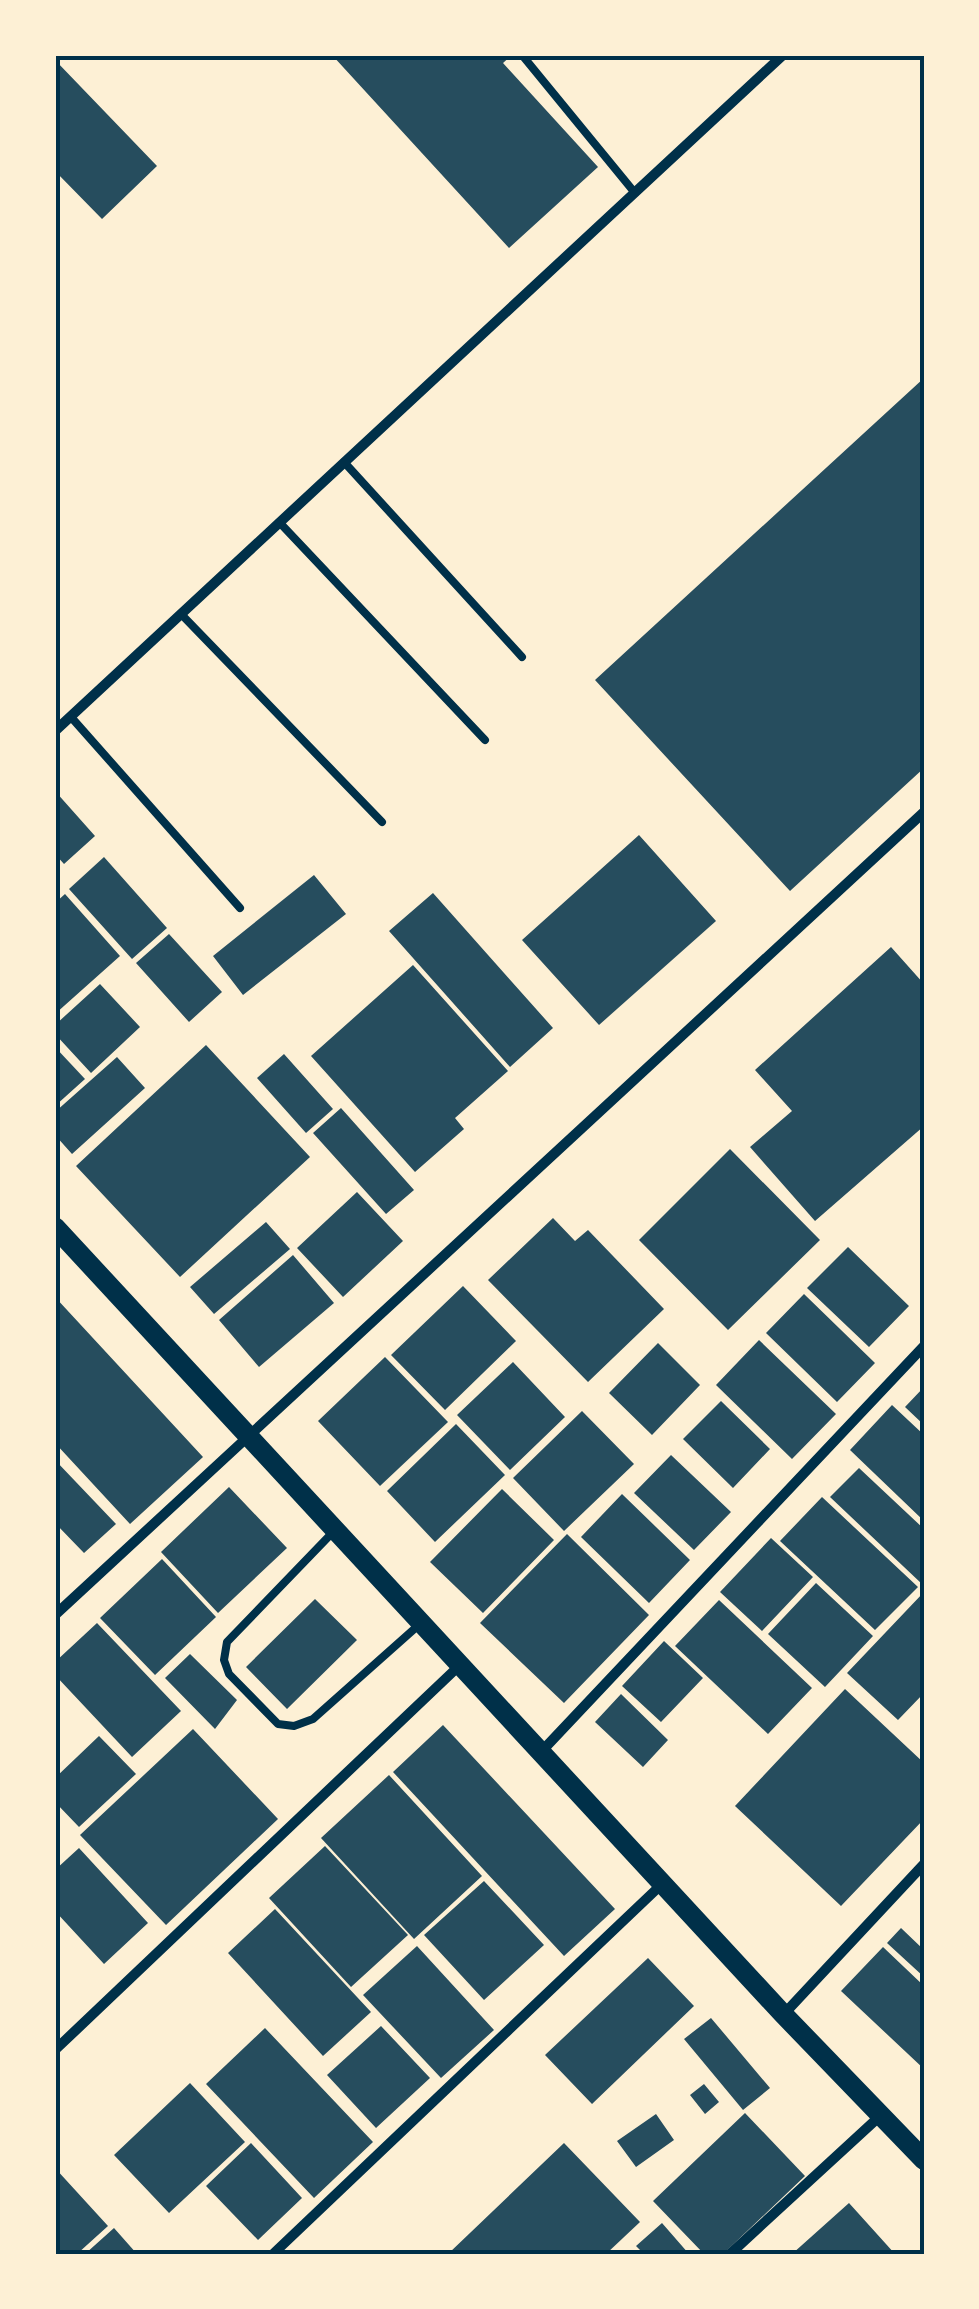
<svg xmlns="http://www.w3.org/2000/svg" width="979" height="2309" viewBox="0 0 979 2309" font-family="Ubuntu,sans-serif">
	<rect width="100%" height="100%" fill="#fdf0d5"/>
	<path fill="#264d5e" d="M332,55h180l-9,8 95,104 -89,81z
		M55,60l102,106 -55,53 -47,-48z
		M924,378v390l-134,123 -195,-211z
		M55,791l40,45 -31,28 -9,-10z
		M639,835l77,86 -117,104 -77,-85z
		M104,857l63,71 -35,31 -63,-70z
		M314,875l32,39 -103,81 -30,-39z
		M433,893l120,135 -43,39 -121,-136z
		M65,894l55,62 -65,58v-111z
		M169,934l53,58 -33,30 -53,-59z
		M891,947l33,37v142l-109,95 -65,-74 42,-36 -37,-41z
		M413,965l95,106 -53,47 9,11 -49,43 -104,-116z
		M100,984l40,43 -49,46 -36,-39v-9z
		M206,1045l104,112 -130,120 -104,-111z
		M55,1047l30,32 -30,27z
		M284,1054l49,55 -27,24 -49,-55z
		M117,1057l28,31 -73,66 -17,-19v-23z
		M341,1108l73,82 -28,24 -73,-81z
		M730,1149l90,91 -92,90 -89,-90z
		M357,1192l46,49 -60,56 -46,-49z
		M553,1218l22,23 13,-11 76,79 -76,73 -100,-102z
		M266,1222l24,27 -76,65 -24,-27z
		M848,1247l61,59 -40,41 -62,-59z
		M293,1255l41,48 -75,64 -40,-47z
		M463,1286l53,55 -71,69 -54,-55z
		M804,1294l71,69 -38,39 -71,-69z
		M55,1297l148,160 -73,67 -75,-81z
		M759,1340l77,74 -44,45 -76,-74z
		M658,1343l42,42 -48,50 -43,-42z
		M385,1357l63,65 -68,64 -62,-65z
		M513,1362l52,55 -55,53 -53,-55z
		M924,1387v38l-19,-18z
		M721,1401l49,48 -37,39 -50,-49z
		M892,1405l32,30v86l-74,-71z
		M582,1411l52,53 -70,67 -51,-53z
		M456,1424l49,51 -70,67 -48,-51z
		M671,1455l60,57 -37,38 -60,-57z
		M55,1460l61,64 -32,29 -29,-30z
		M859,1468l65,61 -2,55 -92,-87z
		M229,1487l58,61 -69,65 -57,-61z
		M502,1489l52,51 -71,73 -53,-51z
		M622,1494l68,66 -41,43 -68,-66z
		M822,1497l96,90 -43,43 -95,-89z
		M567,1534l82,81 -85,88 -84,-80z
		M771,1538l42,39 -51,54 -42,-39z
		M162,1559l54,58 -61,58 -55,-57z
		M816,1583l57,53 -48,51 -57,-53z
		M924,1592v101l-26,27 -51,-47z
		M315,1599l42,41 -70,69 -41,-42z
		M719,1600l93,88 -44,46 -93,-88z
		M97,1623l84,88 -49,46 -77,-82v-13z
		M664,1641l39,37 -42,44 -39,-36z
		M190,1654l47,46 -22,29 -50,-51z
		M845,1689l79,74v56l-83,87 -106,-100z
		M621,1694l47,46 -25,27 -48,-45z
		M443,1725l172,184 -51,47 -171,-184z
		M193,1729l85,90 -112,106 -86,-90z
		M99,1736l37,38 -57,53 -24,-25v-24z
		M389,1775l93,101 -68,63 -93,-101z
		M325,1846l83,89 -57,52 -82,-89z
		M79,1848l69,75 -44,41 -49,-53v-41z
		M484,1881l60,64 -60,55 -60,-65z
		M275,1909l96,103 -48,44 -95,-103z
		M901,1928l23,22v27l-37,-34z
		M417,1946l77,84 -53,48 -78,-83z
		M883,1947l41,39v83l-83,-78z
		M648,1958l46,48 -102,98 -47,-49z
		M711,2018l59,70 -27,22 -59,-71z
		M381,2026l49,52 -54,50 -49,-53z
		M265,2028l108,114 -59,56 -108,-114z
		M190,2083l55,59 -76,71 -55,-58z
		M704,2084l15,18 -14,12 -15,-19z
		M745,2113l60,63 -82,78h-19l-51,-53z
		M656,2114l18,26 -38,27 -19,-26z
		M251,2143l51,55 -44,42 -52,-54z
		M564,2143l76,79 -34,32h-158z
		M55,2168l53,58 -31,28h-22z
		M849,2203l46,51h-103z
		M662,2223l27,31h-45l-8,-8z
		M114,2228l23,26h-52z"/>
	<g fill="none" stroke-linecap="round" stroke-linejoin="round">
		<path stroke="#003049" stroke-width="8" d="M522,55l113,138
			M344,462l178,195
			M280,523l205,217
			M181,614l201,208
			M71,717l169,191
			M335,1530l-108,112 -3,18 5,14 49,50 16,2 19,-7 108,-96"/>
		<path stroke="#003049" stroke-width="10" d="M55,731l728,-676
			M55,1615l869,-803
			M541,1752l383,-406
			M784,2014l140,-150
			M55,2050l405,-385
			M273,2254l389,-370
			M730,2254l150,-138"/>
		<path stroke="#003049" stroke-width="20" d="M55,1227l728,787 141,146"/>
	</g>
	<rect width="979" height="2309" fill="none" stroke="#fdf0d5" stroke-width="115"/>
	<rect x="58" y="58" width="864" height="2194" fill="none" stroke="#003049" stroke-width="4"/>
</svg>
